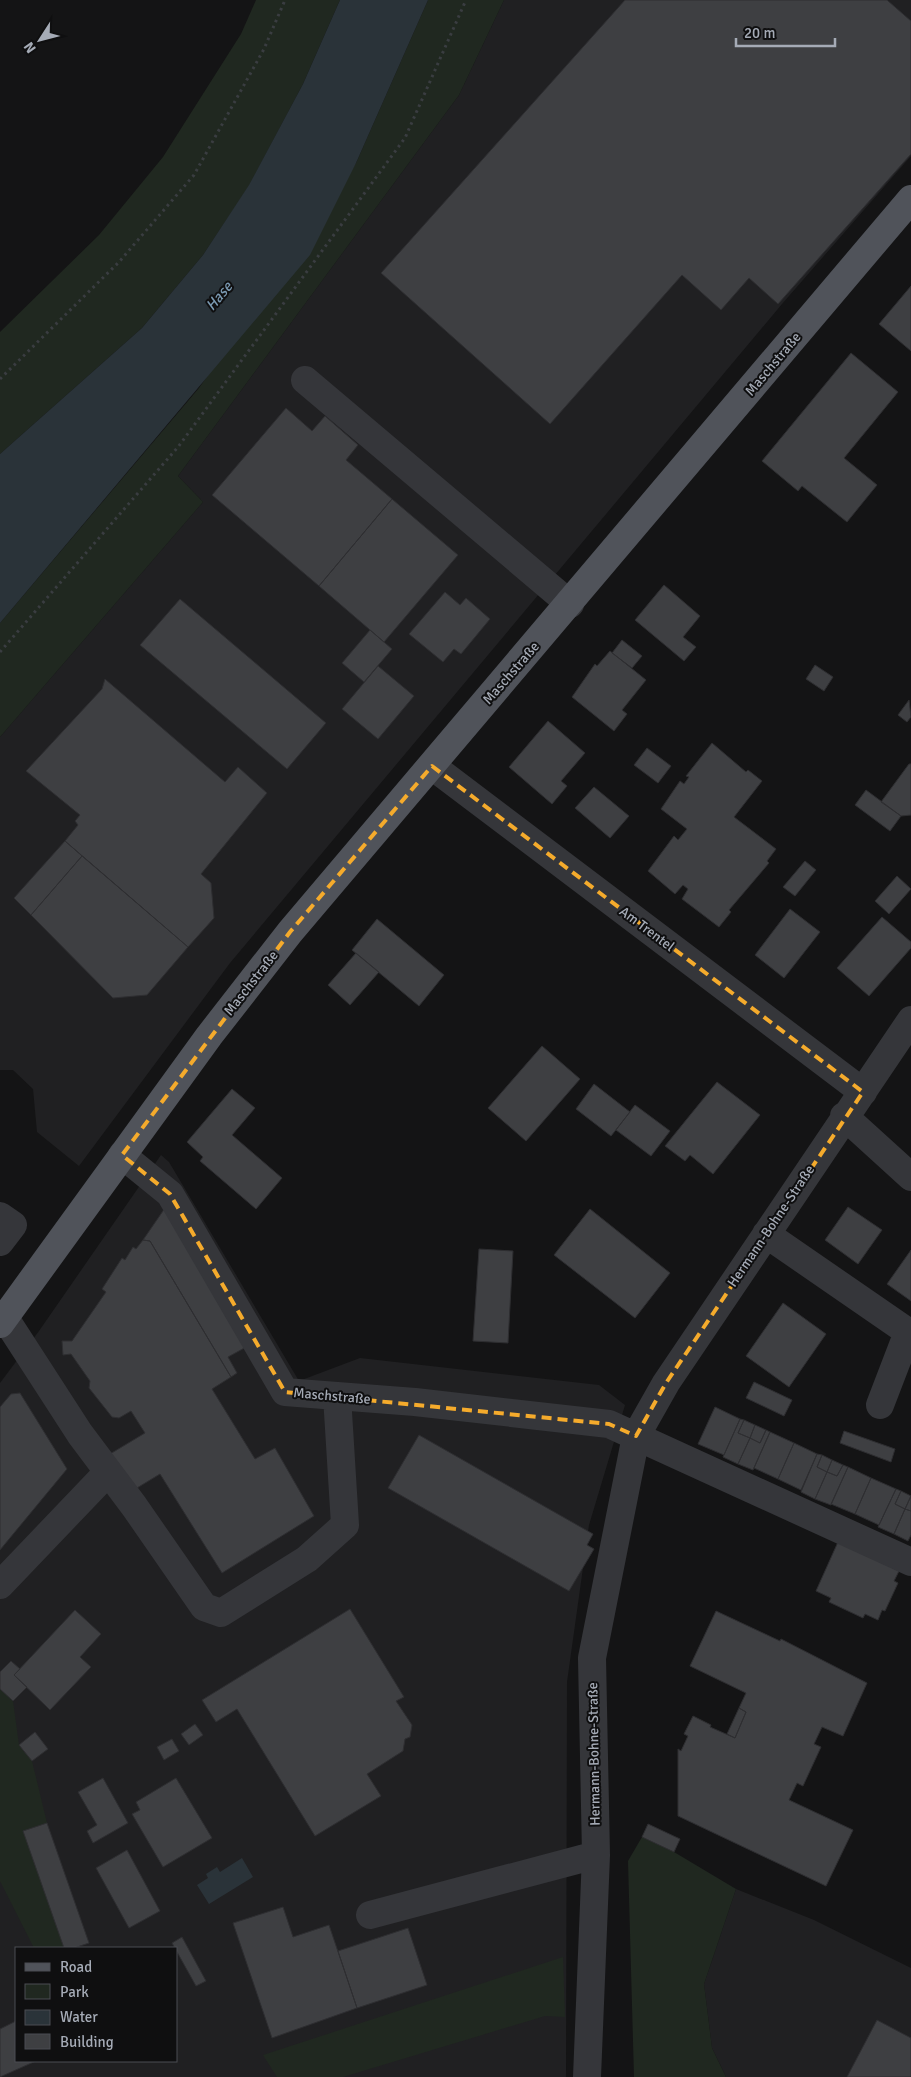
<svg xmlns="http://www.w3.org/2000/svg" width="911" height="2077" viewBox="0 0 911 2077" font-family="Signika,sans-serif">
	<rect width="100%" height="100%" fill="#141415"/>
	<path fill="#202022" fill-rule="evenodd" d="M504,0h407v156l-129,148 -552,659 -151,203 -42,-34 -4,-43 -20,-19h-13v-333l203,-235 -25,-26 281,-381z
		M161,1155l8,7 130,219 61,-23 239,27 26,20 -36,120 -22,157 -1,395h-566v-694l39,-52zM16,1948h160v113h-160z
		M736,1889l78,31 97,48v109h-185l-14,-29 -8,-64z"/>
	<path fill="#202820" d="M256,0h84l-37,84 -54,102 -46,69 -61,73 -142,126v-122l99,-97 64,-78 78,-123z
		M428,0h76l-45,95 -281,381 25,26 -203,235v-114l199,-235 157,-225z
		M0,1689l13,12 6,44 13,16 15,62 -23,8 40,117h-30l-34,-67z
		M642,1837l32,15 62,37 -32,95 8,64 14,29h-92l-6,-216z
		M563,1957l2,60 -20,-1 -202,61h-66l-14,-22z"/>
	<path fill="#2a3339" d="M340,0h88l-72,163 -46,92 -310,368v-169l142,-126 61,-73 46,-70 54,-101z
		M242,1858l11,19 -44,27 -12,-19 11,-7 -2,-4 11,-7 3,5z"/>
	<path fill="#3e3f42" stroke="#2e2e31" d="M625,0h262l24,21v133l-133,150 -29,-26 -28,32 -39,-35 -132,149 -169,-151z
		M911,286v65l-32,-27z
		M851,353l47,39 -54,66 33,27 -30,37 -45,-36 -4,5 -36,-30z
		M286,408l26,23 13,-15 33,29 -12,15 46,39 -73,87 -107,-91z
		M392,499l66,56 -74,87 -65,-56z
		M664,585l36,31 -17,21 13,10 -12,14 -49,-41z
		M445,592l15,13 6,-7 24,21 -29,35 -7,-5 -11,13 -34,-28z
		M180,599l146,124 -39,46 -147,-124z
		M370,630l22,19 -28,33 -22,-19z
		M622,640l20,16 -10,12 -20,-15z
		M610,651l36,29 -24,30 5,4 -13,17 -42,-34 23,-33 2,2z
		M815,665l18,12 -9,14 -18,-12z
		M378,666l36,30 -36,43 -36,-30z
		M105,679l120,103 13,-15 29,26 -66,81 10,9 3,35 -26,29 -123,-106 13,-16 -3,-4 5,-6 -54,-44 76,-82z
		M909,700l2,17 -4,5 -9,-7z
		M548,721l37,32 -24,28 6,5 -15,18 -43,-37z
		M712,743l34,29 2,-2 14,11 -28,36 42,32 -9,12 2,2 -40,47 2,2 -12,15 -37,-28 6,-10 -5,-4 -8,9 -27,-23 26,-35 4,4 9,-11 -26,-20 19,-28 4,3 5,-7 -3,-1z
		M647,748l24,18 -13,17 -24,-18z
		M909,764h2v51l-10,1 -20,-14z
		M594,787l35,29 -19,22 -35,-30z
		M866,790l35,26 -11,15 -35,-26z
		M65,841l17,15 -51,59 -17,-17z
		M82,856l106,91 -41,48 -34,3 -82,-83z
		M805,861l11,9 -21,26 -12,-9z
		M897,876l14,13 -22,25 -14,-13z
		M790,909l30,23 -36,46 -29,-23z
		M882,917l29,25v6l-42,48 -32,-28z
		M377,919l67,56 -25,31 -67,-56z
		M356,953l23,19 -29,33 -22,-20z
		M542,1046l38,33 -54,62 -38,-33z
		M717,1082l43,33 -47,59 -23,-19 -5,6 -20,-15z
		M594,1084l36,28 -19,24 -35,-27z
		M232,1089l23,19 -23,27 50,43 -26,31 -56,-48 3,-4 -16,-15z
		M635,1105l35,26 -19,25 -35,-26z
		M848,1207l34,23 -24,34 -33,-24z
		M165,1208l83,138 -20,11 9,16 -6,4 -81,-136 -7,-1z
		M590,1209l80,64 -35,45 -81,-63z
		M143,1240l7,1 81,136 -19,12 43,70 20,-11 39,68 -92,57 -62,-99 -28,17 -22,-37 35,-21 -14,-22 -12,7 -7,-1 -23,-29 1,-7 -19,-27 -8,1 -1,-14h10l34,-49 -4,-3 20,-31 3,2 8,-13 3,2z
		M479,1249l34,2 -5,92 -35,-2z
		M911,1250v51l-24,-17z
		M783,1303l43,31 -37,53 -43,-31z
		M754,1382l38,18 -8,16 -38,-18z
		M20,1393l47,76 -67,81v-143l11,-13z
		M715,1407l25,12 -16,36 -26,-11z
		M740,1419l4,1 -6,13 12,5 -12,26 -15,-7z
		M744,1420l11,5 -5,13 -12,-5z
		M755,1425l11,5 -6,13 -10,-5z
		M766,1430l4,2 -17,38 -15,-6 12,-26 10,5z
		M844,1431l51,18 -4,13 -51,-19z
		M770,1432l24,11 -16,36 -24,-11z
		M419,1435l174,99 -6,11 7,4 -25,42 -181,-103z
		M794,1443l23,11 -16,36 -23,-11z
		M817,1454l5,1 -5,12 10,5 -12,27 -14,-7z
		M822,1455l10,5 -5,12 -10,-5z
		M832,1460l11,5 -6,11 -10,-4z
		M843,1465l5,2 -17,38 -16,-6 12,-27 10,4z
		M848,1467l23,11 -16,36 -24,-10z
		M871,1478l25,11 -17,36 -24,-11z
		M896,1489l5,2 -6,13 10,5 -11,25 -16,-7z
		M901,1491l10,5 -6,13 -10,-5z
		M911,1496v15l-6,-2z
		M905,1509l6,2v24l-3,6 -14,-7z
		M838,1542l61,29 -5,10 4,2 -13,28 -3,-1 -4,10 -13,-6 -2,4 -34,-16 2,-4 -15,-7z
		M350,1609l54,88 -8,4 16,24 -2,12 -5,2 -2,12 -36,23 14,22 -66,40 -78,-127 -21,13 -14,-22z
		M75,1610l26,24 -21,23 11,10 -41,43 -36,-35z
		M716,1611l64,30 1,-2 86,44 -24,53 -21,-9 -8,17 7,3 -18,39 -6,-3 -8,17 64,30 -27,56 -148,-70v-67l3,2 7,-15 -4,-2 9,-18 18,9 -1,2 25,11 11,-26 -7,-4 7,-15 -56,-27z
		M11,1661l9,8 -6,6 13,12 -14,14 -13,-12v-17z
		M739,1708l7,4 -11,26 -8,-4z
		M195,1724l8,11 -14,10 -8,-11z
		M35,1732l13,17 -16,12 -13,-16z
		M172,1739l7,12 -15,9 -7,-13z
		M103,1778l25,45 -35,20 -6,-12 10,-6 -19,-33z
		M176,1778l36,60 -49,29 -31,-53 8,-4 -4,-8z
		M47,1823l42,120 -15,5h-10l-41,-117z
		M648,1824l32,15 -6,13 -32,-15z
		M127,1850l33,61 -31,17 -33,-60z
		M283,1907l10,30 36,-12 28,83 -85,30 -39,-115z
		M408,1928l19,57 -70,23 -19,-57z
		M182,1937l24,44 -10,5 -24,-43z
		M877,2020l34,18v39h-64z
		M16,2021v40h20l-36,16v-48z"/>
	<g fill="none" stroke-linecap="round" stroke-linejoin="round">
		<path stroke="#3a3d41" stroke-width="3" stroke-dasharray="2.5 4" stroke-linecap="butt" d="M0,379l119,-117 75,-87 70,-126 21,-49
			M0,652l178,-205 227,-309 61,-138"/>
		<path stroke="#35363a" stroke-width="28" d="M305,380l265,224
			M432,766l431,326
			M844,1116l67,61
			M122,1155l48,39 115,198 130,10 194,22 302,138
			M0,1216l13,9 -13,17
			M766,1234l142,98 -28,73
			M5,1318l75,116 54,72 70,101 17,6 86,-54 38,-34 -8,-129
			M0,1585l108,-113
			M370,1915l226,-60
			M587,2077l9,-222 -4,-197 44,-222 30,-53 245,-363"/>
		<path stroke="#50535a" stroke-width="28" d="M0,1324l209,-288 81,-104 621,-733"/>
	</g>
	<path fill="none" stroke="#f5ab2c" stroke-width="4" stroke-dasharray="10 6" stroke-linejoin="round" d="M432,766l431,326 -197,291 -30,53 -27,-12 -324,-32 -115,-198 -48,-39 168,-223z"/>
	<g text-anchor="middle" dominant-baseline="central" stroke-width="4" stroke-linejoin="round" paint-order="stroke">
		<g font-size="14" fill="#a5abb6" stroke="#0f0f10">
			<text transform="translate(773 364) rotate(-50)">Maschstraße</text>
			<text transform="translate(511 673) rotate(-49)">Maschstraße</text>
			<text transform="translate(647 929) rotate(37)">Am Trentel</text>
			<text transform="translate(251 983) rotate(-52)">Maschstraße</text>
			<text transform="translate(771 1226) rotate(-56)">Hermann-Bohne-Straße</text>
			<text transform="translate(332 1396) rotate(5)">Maschstraße</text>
			<text transform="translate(594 1754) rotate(-91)">Hermann-Bohne-Straße</text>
		</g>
		<g font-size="15" font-style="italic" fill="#7b9ab2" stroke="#0f0f10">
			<text transform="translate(219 296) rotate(-50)">Hase</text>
		</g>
	</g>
	<rect x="15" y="1947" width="162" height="115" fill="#0f0f10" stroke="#4b4d52"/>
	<rect x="25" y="1963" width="25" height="8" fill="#50535a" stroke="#4b4d52"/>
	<text x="60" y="1972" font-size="15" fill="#a5abb6">Road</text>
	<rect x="25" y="1984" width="25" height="15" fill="#202820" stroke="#4b4d52"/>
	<text x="60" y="1997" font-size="15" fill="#a5abb6">Park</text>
	<rect x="25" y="2010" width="25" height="15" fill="#2a3339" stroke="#4b4d52"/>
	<text x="60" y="2022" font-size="15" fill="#a5abb6">Water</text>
	<rect x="25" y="2034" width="25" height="15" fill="#3e3f42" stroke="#4b4d52"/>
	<text x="60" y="2047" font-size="15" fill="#a5abb6">Building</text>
	<g transform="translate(40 40) rotate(234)" stroke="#0f0f10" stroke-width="4" paint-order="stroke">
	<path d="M0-4L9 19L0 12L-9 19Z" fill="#a5abb6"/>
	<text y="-8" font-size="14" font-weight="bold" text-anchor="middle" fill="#a5abb6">N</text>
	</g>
	<path d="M736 38v8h99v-8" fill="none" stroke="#a5abb6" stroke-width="2.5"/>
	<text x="744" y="38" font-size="15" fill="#a5abb6" stroke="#0f0f10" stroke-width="4" paint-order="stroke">20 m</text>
</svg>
